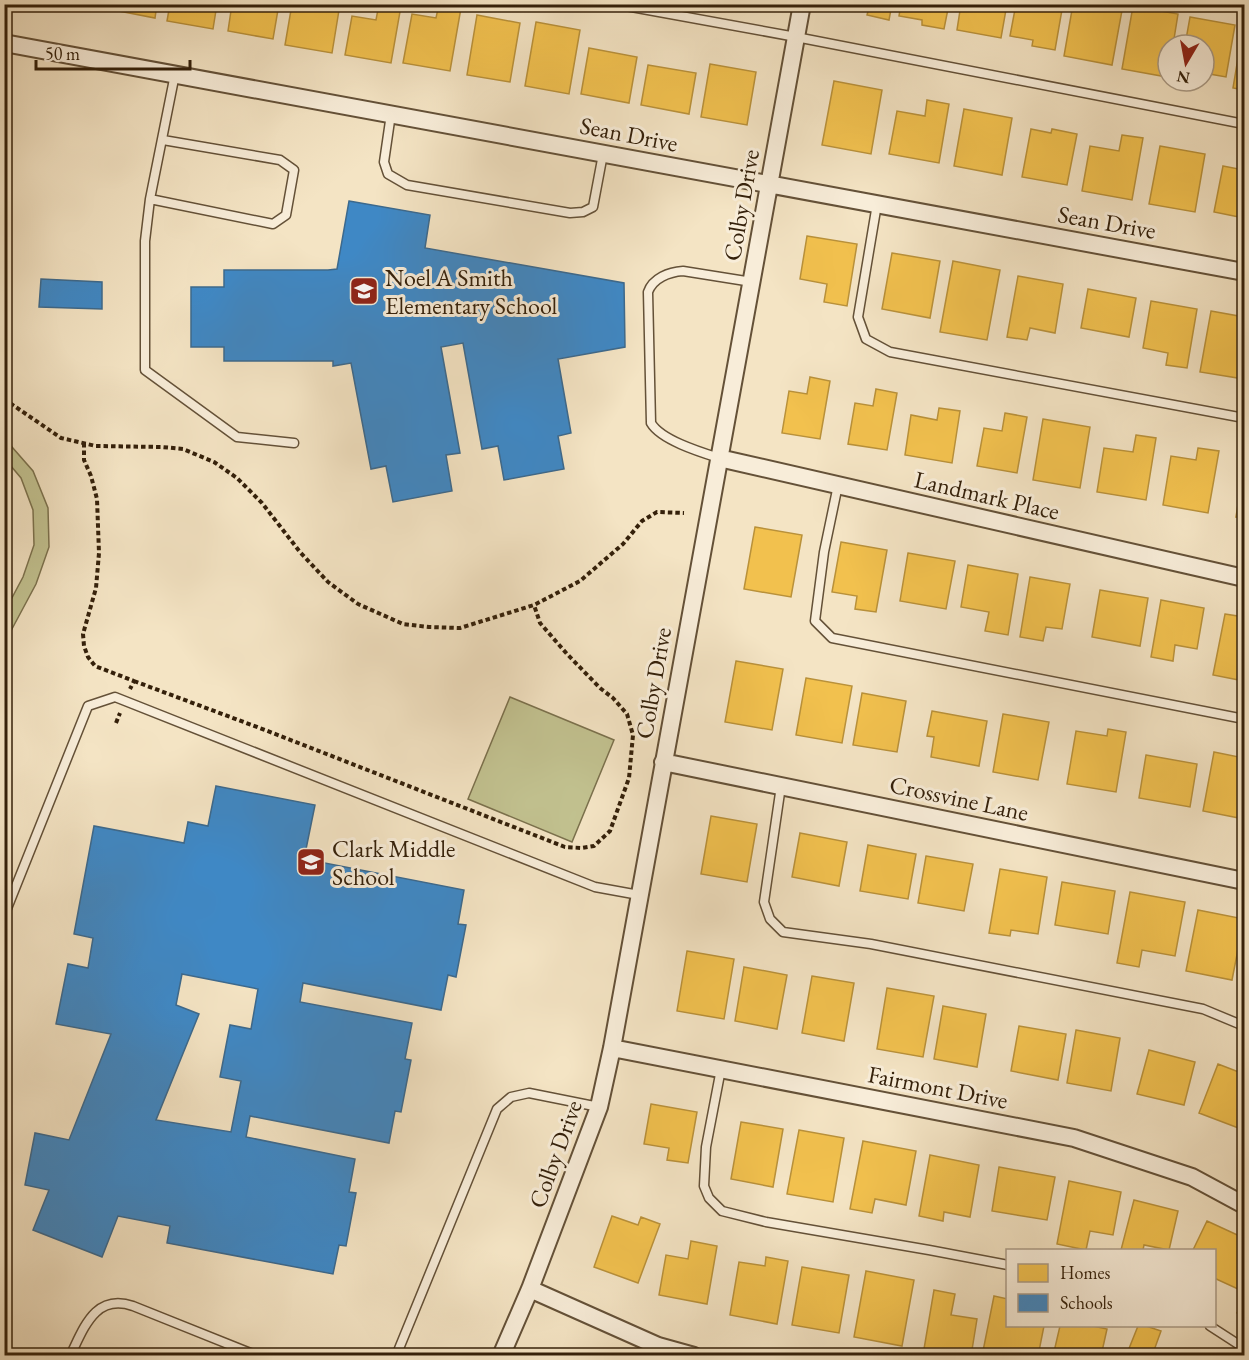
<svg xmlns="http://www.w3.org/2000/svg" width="1249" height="1360" viewBox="0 0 1249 1360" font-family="'EB Garamond',serif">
	<rect width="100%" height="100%" fill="#f4e4c4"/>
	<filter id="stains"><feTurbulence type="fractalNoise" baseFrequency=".00333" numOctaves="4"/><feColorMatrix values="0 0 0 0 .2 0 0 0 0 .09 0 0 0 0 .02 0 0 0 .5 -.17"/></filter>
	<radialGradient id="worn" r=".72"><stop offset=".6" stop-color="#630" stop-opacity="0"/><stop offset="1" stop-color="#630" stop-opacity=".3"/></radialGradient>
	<path fill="#c2c290" stroke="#7b714d" stroke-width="1.5" d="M5,439l28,32 15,37 1,39 -13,37 -31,58v-31l18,-34 11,-32 -1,-35 -12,-32 -16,-19z
		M510,697l104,43 -42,102 -104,-43z"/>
	<path fill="#f2c14e" stroke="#b9913a" stroke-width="1.5" d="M77,4h20l-1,4z
		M109,4h48l-2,14 -47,-9z
		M170,4h47l-4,25 -46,-8z
		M232,4h47l-6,35 -45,-8z
		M292,4h48l-8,49 -47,-8z
		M379,4l22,2 -10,57 -46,-8 7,-39 24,4z
		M439,4l22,4 -11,63 -47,-8 9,-49 24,4z
		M870,4h22l-3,16 -22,-5z
		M901,4h48l-5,25 -22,-4v-5l-23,-4z
		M961,4h46l-6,34 -44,-8z
		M1016,4h47l-8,46 -23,-4 1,-6 -23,-4z
		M1073,4l50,1 -11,60 -48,-9z
		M1133,6l45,8 -5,31h-5l-1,32 -45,-8z
		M477,15l43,8 -10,59 -43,-7z
		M1190,17l45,8 -9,52 -22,-4v-28h-19z
		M536,22l44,8 -11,64 -44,-8z
		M1243,28h1v62l-11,-2z
		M589,48l48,9 -8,46 -48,-9z
		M710,64l46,8 -9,53 -46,-8z
		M648,65l48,8 -7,41 -48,-9z
		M834,81l48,9 -11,64 -49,-9z
		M927,100l22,4 -10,59 -50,-9 8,-43 28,5z
		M964,109l48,9 -10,57 -48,-9z
		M1031,129l20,4 1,-4 25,5 -10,51 -45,-8z
		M1122,135l21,3 -11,62 -50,-9 8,-45 29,5z
		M1160,146l45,8 -10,58 -46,-8z
		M1223,166l21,4v48l-30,-6z
		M807,236l50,8 -10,62 -23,-4 3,-18 -27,-5z
		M892,253l48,8 -10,57 -48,-9z
		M953,261l47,9 -13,70 -47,-8z
		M1018,276l45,8 -8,49 -25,-5 -3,12 -20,-3z
		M1088,289l48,9 -7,39 -48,-9z
		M1151,301l46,8 -10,59 -21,-3 2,-12 -25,-5z
		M1211,311l33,6v62l-44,-7z
		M810,377l20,4 -10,58 -38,-6 7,-42 18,3z
		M876,389l21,4 -10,57 -39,-6 7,-41 18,3z
		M939,408l21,3 -8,52 -47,-8 6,-40 26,5z
		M1005,413l22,4 -10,56 -40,-7 7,-38 18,3z
		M1043,419l47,8 -10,61 -47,-8z
		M1136,435l20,3 -10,62 -49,-8 7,-44 29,4z
		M1198,448l21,3 -11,62 -45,-8 8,-49 25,4z
		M1244,466v52l-8,-1z
		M755,527l47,8 -11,62 -47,-8z
		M841,542l46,8 -11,62 -21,-3 2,-13 -25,-4z
		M908,553l47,8 -9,48 -46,-8z
		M968,565l50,9 -10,61 -23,-4 4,-19 -28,-5z
		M1030,577l40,7 -8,45 -16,-2 -3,14 -23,-4z
		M1100,590l48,8 -8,48 -48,-9z
		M1161,600l43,8 -7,41 -22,-4 -2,16 -22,-4z
		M1225,614l19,3v64l-31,-6z
		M736,661l47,8 -11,61 -47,-8z
		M806,678l46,8 -10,57 -46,-8z
		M862,693l44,8 -9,51 -44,-7z
		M932,711l55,10 -8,45 -48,-9 3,-20 -7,-1z
		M1003,714l46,8 -11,58 -45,-8z
		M1108,729l18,3 -10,60 -49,-8 9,-53 31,5z
		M1214,752l30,6v61l-41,-8z
		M1146,755l51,9 -7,43 -51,-9z
		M711,816l46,8 -10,58 -46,-8z
		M800,833l47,9 -8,44 -47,-9z
		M868,845l48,9 -8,45 -48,-8z
		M926,856l47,8 -9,47 -46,-8z
		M1000,869l47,8 -9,57 -27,-4 -1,6 -21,-3z
		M1062,882l53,9 -7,43 -53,-9z
		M1130,892l55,10 -10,54 -33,-6 -3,17 -22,-4z
		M1198,910l46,9 -12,61 -46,-9z
		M687,951l47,8 -10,60 -47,-8z
		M744,967l43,8 -10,54 -42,-8z
		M812,976l42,7 -10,58 -42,-8z
		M887,988l47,8 -11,61 -46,-8z
		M943,1006l43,8 -9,53 -43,-8z
		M1019,1026l47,8 -8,46 -47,-9z
		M1076,1030l44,8 -9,53 -44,-8z
		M1149,1050l46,12 -11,43 -47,-11z
		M1218,1064l26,10v44l-3,11 -42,-16z
		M651,1104l46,8 -9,51 -21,-3 2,-12 -25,-4z
		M741,1122l42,7 -10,58 -42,-8z
		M799,1130l45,8 -11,64 -46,-8z
		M863,1141l53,10 -10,54 -31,-6 -3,14 -22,-4z
		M930,1155l49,10 -9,52 -26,-5 -1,9 -24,-5z
		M999,1167l56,10 -8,43 -55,-9z
		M1069,1181l52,11 -8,43 -23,-4 -4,19 -29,-6z
		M1134,1200l44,11 -9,39 -25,-5 -1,5h-22z
		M612,1216l26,9 3,-8 19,7 -22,59 -44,-16z
		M1207,1221l37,17v37l-6,14 -24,-11v-28h-21z
		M691,1241l26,5 -10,58 -48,-9 7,-40 22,4z
		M766,1257l22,4 -11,63 -47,-9 9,-53 26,4z
		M802,1267l47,8 -10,58 -47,-8z
		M866,1271l48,9 -12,66 -48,-9z
		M934,1290l21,4 -4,21 26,4 -6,37h-9l-38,-7z
		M994,1296l14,3v27h36l-6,30h-56z
		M1244,1299v18l-7,-4z
		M1060,1326h33l14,3 -6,27h-48z
		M1138,1326h8l15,5 -9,25h-26z
		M562,1350l14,6h-16z"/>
	<path fill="#3f88c5" stroke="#3c698d" stroke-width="1.5" fill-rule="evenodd" d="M349,201l81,14 -5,33 199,35 1,64 -67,12 13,74 -13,3 6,33 -60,11 -6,-34 -16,3 -19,-106 -22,4 19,106 -14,2 6,36 -59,11 -7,-36 -15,3 -20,-106 -18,3v-5h-109v-14h-33v-60h33v-17h104l9,-1z
		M41,279l61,3v27l-63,-2z
		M216,786l99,19 -11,54 160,31 -6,34 8,1 -10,52 -8,-2 -7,35 -138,-27 -3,19 112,21 -7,36 6,1 -10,52 -6,-1 -6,32 -139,-27 -4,21 109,22 -6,33 7,1 -10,53 -7,-1 -6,29 -166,-31 3,-17 -52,-10 -16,41 -69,-27 16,-40 -24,-5 10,-52 34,7 42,-106 -55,-10 12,-60 20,4 5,-30 -19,-4 20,-108 90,17 4,-21 20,4zM182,974l76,15 -7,40 -21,-4 -10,52 21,4 -10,51 -75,-12 43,-106 -23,-9z"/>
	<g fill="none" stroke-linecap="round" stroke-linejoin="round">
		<g stroke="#645138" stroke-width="11">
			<path id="lane" d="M615,4l181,33 448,87
				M175,74l-25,125 -5,42v129l92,67 57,6
				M391,114l-7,48 4,12 19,11 163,28 13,-1 10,-5 10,-53
				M150,199l123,25 13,-9 8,-45 -14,-10 -117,-20
				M877,204l-19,113 8,22 24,13 354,66
				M719,458c-19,-6 -58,-18 -68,-35l-3,-131c5,-14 21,-20 35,-21l69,11
				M838,485l-14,67 -9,69 17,17 412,81
				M781,786l-17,116 6,17 13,13 88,12 332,65 41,17
				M4,916l84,-210 27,-9 480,190 44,8
				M721,1069l-15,78 -2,39 5,12 13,13 44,11 163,28 79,15
				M1210,1326l34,22
				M70,1356c14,-28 25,-63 63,-50l125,50
				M396,1356l101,-247 14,-12 18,-4 70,14"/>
		</g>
		<g stroke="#645138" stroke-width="20">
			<path id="street" d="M4,43l1240,229
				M719,458l525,120
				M663,762l581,119
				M612,1048l462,90 118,39 52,28
				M530,1289l128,57 36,10
				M501,1356l29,-67 69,-182 13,-59 190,-1044"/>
		</g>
		<path stroke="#34200a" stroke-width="4" stroke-dasharray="4.5 3" stroke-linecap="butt" d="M4,399l57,39 35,8 66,1 21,2 31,13 23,16 25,25 38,49 28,30 30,22 45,20 26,3 31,1 74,-23 46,-24 43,-37 19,-23 15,-9 27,1
			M84,443v17l7,16 6,23 2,54 -3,35 -13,46 1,12 4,11 7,9 39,15 -4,8
			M134,681l131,49 300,117 17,1 12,-2 16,-15 19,-53 4,-43 -6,-21 -14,-16 -13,-10 -33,-34 -27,-31 -6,-18
			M116,723l4,-10"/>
		<use href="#lane" stroke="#f8edd9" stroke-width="8"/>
		<use href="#street" stroke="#f8edd9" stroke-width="16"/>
	</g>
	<defs>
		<g id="school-square" transform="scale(1.5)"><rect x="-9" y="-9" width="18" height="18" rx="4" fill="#8f2418" stroke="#f8edd9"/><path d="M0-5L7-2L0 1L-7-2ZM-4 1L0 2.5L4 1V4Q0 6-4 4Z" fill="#fff"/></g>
	</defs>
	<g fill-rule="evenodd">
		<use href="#school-square" x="364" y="291"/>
		<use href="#school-square" x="311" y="862"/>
	</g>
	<g text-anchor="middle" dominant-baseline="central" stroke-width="6" stroke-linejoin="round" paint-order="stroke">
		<g font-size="24" fill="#34200a" stroke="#f8edd9">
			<text transform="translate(629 134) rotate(11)">Sean Drive</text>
			<text transform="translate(741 205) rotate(-80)">Colby Drive</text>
			<text transform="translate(1107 222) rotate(10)">Sean Drive</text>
			<text transform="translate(987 495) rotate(13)">Landmark Place</text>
			<text transform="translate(653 683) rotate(-80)">Colby Drive</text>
			<text transform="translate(959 798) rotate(12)">Crossvine Lane</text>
			<text transform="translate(938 1087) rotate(11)">Fairmont Drive</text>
			<text transform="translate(555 1154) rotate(-70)">Colby Drive</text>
		</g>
		<g font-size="24" fill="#34200a" stroke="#f8edd9" text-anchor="start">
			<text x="385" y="277">Noel A Smith<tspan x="385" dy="28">Elementary School</tspan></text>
			<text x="332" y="848">Clark Middle<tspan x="332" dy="28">School</tspan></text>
		</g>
	</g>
	<rect width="1249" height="1360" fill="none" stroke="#f4e4c4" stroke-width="24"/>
	<rect x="6" y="6" width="1237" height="1348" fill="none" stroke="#34200a" stroke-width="3"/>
	<rect x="12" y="12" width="1225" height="1336" fill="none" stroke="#34200a" stroke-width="1.5"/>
	<rect x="1006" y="1249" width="210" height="78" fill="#f8edd9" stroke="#aa9b86" stroke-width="1.5"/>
	<rect x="1018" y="1264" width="30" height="18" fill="#f2c14e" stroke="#aa9b86" stroke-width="1.5"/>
	<text x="1060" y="1279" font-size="18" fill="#34200a">Homes</text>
	<rect x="1018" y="1294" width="30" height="18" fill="#3f88c5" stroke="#aa9b86" stroke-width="1.5"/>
	<text x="1060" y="1309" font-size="18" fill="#34200a">Schools</text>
	<g transform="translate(1186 63) rotate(190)"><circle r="28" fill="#f8edd9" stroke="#aa9b86" stroke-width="1.5"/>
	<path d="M0-4.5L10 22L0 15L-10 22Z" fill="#8f2418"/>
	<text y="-9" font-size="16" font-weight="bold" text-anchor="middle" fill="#34200a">N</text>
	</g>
	<path d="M36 60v9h154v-9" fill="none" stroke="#34200a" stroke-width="3"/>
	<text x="45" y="60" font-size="18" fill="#34200a" stroke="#f8edd9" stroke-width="4.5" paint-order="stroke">50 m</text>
	<rect width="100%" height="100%" filter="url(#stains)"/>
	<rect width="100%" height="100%" fill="url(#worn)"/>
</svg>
